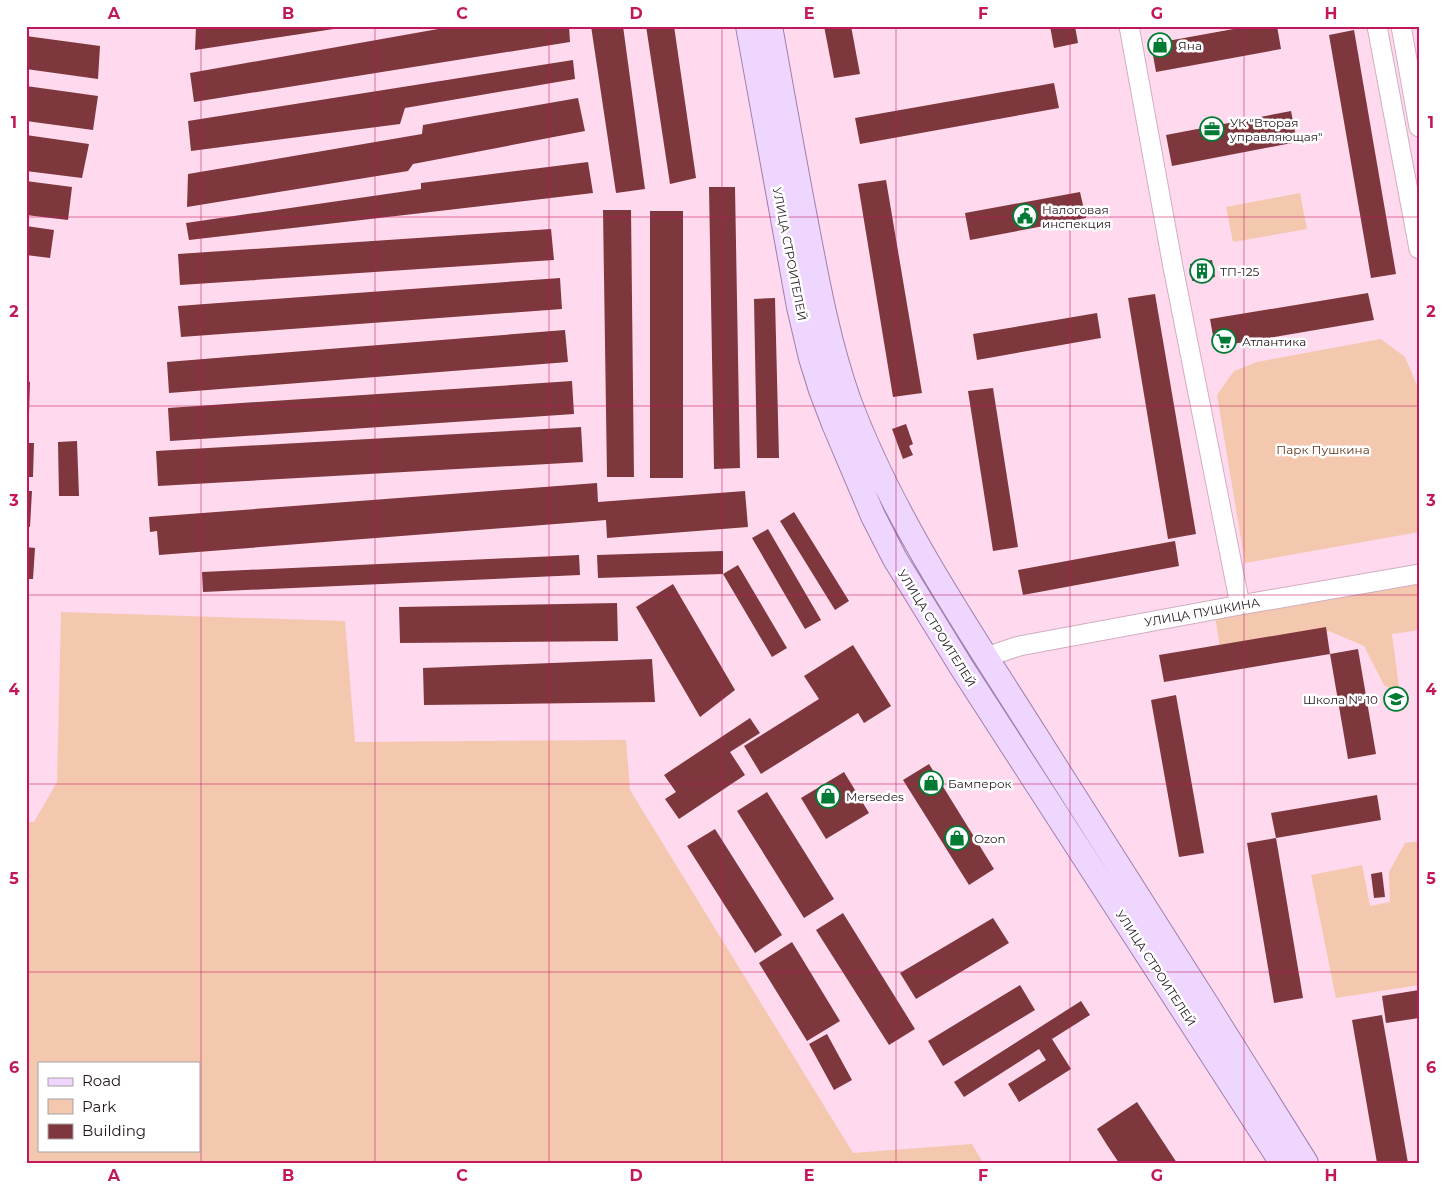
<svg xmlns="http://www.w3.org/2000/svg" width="1445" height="1189" viewBox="0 0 1445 1189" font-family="Montserrat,sans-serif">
	<rect width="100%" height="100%" fill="#ffd9ed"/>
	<path fill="#f4c8af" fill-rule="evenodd" d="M1300,193l7,36 -74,13 -7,-35z
		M1381,339l24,18 14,33v142l-174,31 -28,-168 17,-24 23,-9z
		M1419,583v47l-27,4 8,61 -16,-10 -20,-39 -35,-15 -109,17 -5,-32z
		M61,612l284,9 10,121 271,-2 4,50 223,363 119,-9 11,19h-957v-341h8l23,-40zM39,1063h160v87h-160z
		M1419,841v144l-83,13 -25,-123 51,-10 8,41 20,-4 -1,-30 16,-29z"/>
	<path fill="#7e383d" d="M196,26h151v1l-152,23z
		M455,26h114l1,16 -376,60 -4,-29z
		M591,26h32l22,163 -29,4z
		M646,26h28l22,152 -26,6z
		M824,26h27l9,48 -26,4z
		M1050,26h25l3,17 -24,5z
		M1250,26h27l4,23 -125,23 -5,-28z
		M1354,30l42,244 -25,4 -42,-243z
		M26,36l74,10 -2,33 -72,-10z
		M573,60l2,19 -170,29 -5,16 -209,27 -3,-30z
		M1054,83l5,25 -199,36 -5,-26z
		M26,86l72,10 -5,34 -67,-9z
		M578,98l7,33 -172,33 -5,7 -221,36 1,-33 234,-40 1,-9z
		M1291,111l6,31 -125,24 -6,-31z
		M26,135l63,9 -7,34 -56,-7z
		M588,162l5,31 -404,47 -3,-17 235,-34v-6z
		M886,180l36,213 -29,4 -35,-213z
		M26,181l46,6 -4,33 -42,-5z
		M709,187h26l5,281 -26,1z
		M1080,192l6,26 -116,22 -5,-27z
		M603,210h28l3,267h-27z
		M650,211h33v267h-33z
		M26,226l28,4 -4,28 -24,-3z
		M551,229l3,31 -374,25 -2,-31z
		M1212,260l3,17 -23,4 -2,-17z
		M560,278l2,31 -381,28 -3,-31z
		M1368,293l6,27 -159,27 -5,-28z
		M1155,294l41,240 -28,5 -40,-241z
		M775,298l4,160h-22l-3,-159z
		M1097,313l4,25 -124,22 -4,-26z
		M565,330l3,32 -399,31 -2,-31z
		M26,381l4,1 -1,31 -3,-1z
		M572,381l2,33 -404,27 -2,-33z
		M993,388l25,159 -25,4 -25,-160z
		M906,424l7,20 -4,2 4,9 -10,4 -11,-30z
		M581,427l2,35 -425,24 -2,-35z
		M77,441l2,55h-20l-1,-54z
		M26,443h8l-1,34h-7z
		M597,483l1,19 147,-11 3,36 -141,11 -1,-18 -447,35 -2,-24 -7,1 -1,-15z
		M26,491h6l-2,36 -4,-1z
		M794,512l55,89 -14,9 -55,-89z
		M768,529l53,91 -16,9 -53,-91z
		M1175,541l4,25 -156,29 -5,-25z
		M26,547l9,1 -2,31h-7z
		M723,551v23l15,-9 49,83 -15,9 -49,-83 -125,4 -1,-23z
		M579,555l1,20 -377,17 -1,-20z
		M673,584l62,106 -35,27 -64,-110z
		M617,603l1,38 -218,2 -1,-36z
		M1326,627l4,27 -166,28 -5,-27z
		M853,645l38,61 -27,17 -6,-10 -97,61 -17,-28 75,-47 -15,-23z
		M1358,649l18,105 -28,5 -18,-105z
		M652,659l3,43 -231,3 -1,-37z
		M1176,695l28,158 -25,4 -28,-157z
		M750,718l10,15 -30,19 15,23 -66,44 -14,-20 11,-7 -12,-17z
		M929,764l65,105 -25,16 -66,-105z
		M844,772l25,41 -43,26 -25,-41z
		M767,792l67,107 -30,19 -67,-107z
		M1377,795l4,25 -105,18 -5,-25z
		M715,829l67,106 -27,18 -68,-107z
		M1276,838l27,160 -29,5 -27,-160z
		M1382,872l3,25 -11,1 -3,-24z
		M843,913l72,116 -26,16 -73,-115z
		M993,918l16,25 -93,56 -16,-26z
		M792,942l48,79 -33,20 -48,-78z
		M1020,985l15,25 -92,56 -15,-25z
		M1419,990v28l-33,5 -4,-27z
		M1081,1001l9,14 -38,24 19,30 -52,33 -11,-18 38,-24 -7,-11 -75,48 -10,-15z
		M1382,1015l26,148h-31l-25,-143z
		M827,1034l25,46 -18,10 -25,-46z
		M1137,1102l40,61h-58l-12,-18 -10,-16z"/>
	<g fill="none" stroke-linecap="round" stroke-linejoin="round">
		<g stroke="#d2aec1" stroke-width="21">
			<path id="minor" d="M1129,26l44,241 67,338
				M1377,26l42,223
				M1401,26l18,101
				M986,657l33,-11 221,-41 179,-31"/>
		</g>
		<g stroke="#9f80ae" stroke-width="26">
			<path id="major" d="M748,26l51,281 12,51 10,32 13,34 39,92 22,43 67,109 320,495
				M770,26c12,67 24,135 37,202 11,58 22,117 42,173 45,120 119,227 187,335 91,142 181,284 270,427"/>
		</g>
		<use href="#minor" stroke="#fff" stroke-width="19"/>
		<use href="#major" stroke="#eed6fe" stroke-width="24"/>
	</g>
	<path fill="none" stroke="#c2185b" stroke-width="1" stroke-opacity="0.55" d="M201,26v1137M375,26v1137M549,26v1137M722,26v1137M896,26v1137M1070,26v1137M1244,26v1137M26,217h1393M26,406h1393M26,595h1393M26,784h1393M26,972h1393"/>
	<defs>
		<g id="shop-ring" transform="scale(1.25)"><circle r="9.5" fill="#fff" stroke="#007b33" stroke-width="1.5"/><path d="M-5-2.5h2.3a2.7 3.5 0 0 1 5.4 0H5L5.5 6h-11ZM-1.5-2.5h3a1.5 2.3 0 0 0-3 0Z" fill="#007b33"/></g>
		<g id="office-ring" transform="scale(1.25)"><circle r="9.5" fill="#fff" stroke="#007b33" stroke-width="1.5"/><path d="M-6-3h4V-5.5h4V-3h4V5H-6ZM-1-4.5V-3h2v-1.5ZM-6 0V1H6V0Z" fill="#007b33"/></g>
		<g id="civic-ring" transform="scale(1.25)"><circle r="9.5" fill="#fff" stroke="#007b33" stroke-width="1.5"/><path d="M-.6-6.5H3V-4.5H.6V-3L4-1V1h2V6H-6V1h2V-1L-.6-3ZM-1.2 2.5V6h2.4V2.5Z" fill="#007b33"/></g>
		<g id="building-ring" transform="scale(1.25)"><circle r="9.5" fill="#fff" stroke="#007b33" stroke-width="1.5"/><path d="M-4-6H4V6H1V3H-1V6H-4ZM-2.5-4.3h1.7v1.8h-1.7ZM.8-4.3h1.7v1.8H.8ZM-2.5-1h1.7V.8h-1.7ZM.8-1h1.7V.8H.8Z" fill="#007b33"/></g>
		<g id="supermarket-ring" transform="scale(1.25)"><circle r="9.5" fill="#fff" stroke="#007b33" stroke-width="1.5"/><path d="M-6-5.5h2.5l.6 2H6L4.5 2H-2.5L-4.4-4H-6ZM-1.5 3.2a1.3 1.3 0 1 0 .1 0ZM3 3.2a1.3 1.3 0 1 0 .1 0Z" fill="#007b33"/></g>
		<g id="school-ring" transform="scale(1.25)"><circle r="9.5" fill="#fff" stroke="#007b33" stroke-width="1.5"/><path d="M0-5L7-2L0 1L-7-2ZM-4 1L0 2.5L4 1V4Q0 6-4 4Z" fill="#007b33"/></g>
	</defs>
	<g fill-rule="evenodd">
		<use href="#shop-ring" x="1160" y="45"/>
		<use href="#office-ring" x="1212" y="129"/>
		<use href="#civic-ring" x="1025" y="216"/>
		<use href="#building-ring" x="1202" y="271"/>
		<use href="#supermarket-ring" x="1224" y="341"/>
		<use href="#school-ring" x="1396" y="699"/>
		<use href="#shop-ring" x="931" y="783"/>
		<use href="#shop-ring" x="828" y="796"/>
		<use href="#shop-ring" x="957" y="838"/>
	</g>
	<g text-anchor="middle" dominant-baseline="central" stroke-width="5" stroke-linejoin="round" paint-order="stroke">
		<g font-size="12" fill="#22151c" stroke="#fff" text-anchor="start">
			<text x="1178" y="45">Яна</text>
			<text x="1230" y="122">УК "Вторая<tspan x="1230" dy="14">управляющая"</tspan></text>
			<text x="1042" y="209">Налоговая<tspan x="1042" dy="14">инспекция</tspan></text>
			<text x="1220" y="271">ТП-125</text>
			<text x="1242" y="341">Атлантика</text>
			<text x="1378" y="699" text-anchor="end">Школа № 10</text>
			<text x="948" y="783">Бамперок</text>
			<text x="846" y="796">Mersedes</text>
			<text x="974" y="838">Ozon</text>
		</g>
		<g font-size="12" fill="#22151c" stroke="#fff">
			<text transform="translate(790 254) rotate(79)">УЛИЦА СТРОИТЕЛЕЙ</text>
			<text transform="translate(1202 612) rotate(-10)">УЛИЦА ПУШКИНА</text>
			<text transform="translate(937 628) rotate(58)">УЛИЦА СТРОИТЕЛЕЙ</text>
			<text transform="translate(1156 968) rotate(57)">УЛИЦА СТРОИТЕЛЕЙ</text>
		</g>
		<g font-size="12" fill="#5f3216" stroke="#fff">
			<text x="1323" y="449">Парк Пушкина</text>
		</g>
	</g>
	<rect width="1445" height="1189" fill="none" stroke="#ffffff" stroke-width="55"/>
	<rect x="38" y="1062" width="162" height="90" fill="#ffffff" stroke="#a7a1a4"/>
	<rect x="48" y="1078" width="25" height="8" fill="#eed6fe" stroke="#a7a1a4"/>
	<text x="82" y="1086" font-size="15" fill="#22151c">Road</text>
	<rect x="48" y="1099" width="25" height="15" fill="#f4c8af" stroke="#a7a1a4"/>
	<text x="82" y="1112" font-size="15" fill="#22151c">Park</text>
	<rect x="48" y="1124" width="25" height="15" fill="#7e383d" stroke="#a7a1a4"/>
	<text x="82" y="1136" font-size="15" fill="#22151c">Building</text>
	<rect x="28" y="28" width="1390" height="1134" fill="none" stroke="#c2185b" stroke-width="2"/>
	<g font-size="16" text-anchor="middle" font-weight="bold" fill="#c2185b">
		<text x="114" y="19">A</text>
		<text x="288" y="19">B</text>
		<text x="462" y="19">C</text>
		<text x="636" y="19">D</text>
		<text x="809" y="19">E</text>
		<text x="983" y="19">F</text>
		<text x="1157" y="19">G</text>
		<text x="1331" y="19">H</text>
		<text x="14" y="128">1</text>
		<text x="1431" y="128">1</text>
		<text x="14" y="317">2</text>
		<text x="1431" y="317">2</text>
		<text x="14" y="506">3</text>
		<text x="1431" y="506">3</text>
		<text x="14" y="695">4</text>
		<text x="1431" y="695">4</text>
		<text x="14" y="884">5</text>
		<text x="1431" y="884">5</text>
		<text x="14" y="1073">6</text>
		<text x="1431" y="1073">6</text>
		<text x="114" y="1181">A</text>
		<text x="288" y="1181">B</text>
		<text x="462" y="1181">C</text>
		<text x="636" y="1181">D</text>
		<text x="809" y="1181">E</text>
		<text x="983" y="1181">F</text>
		<text x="1157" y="1181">G</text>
		<text x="1331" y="1181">H</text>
	</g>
</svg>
